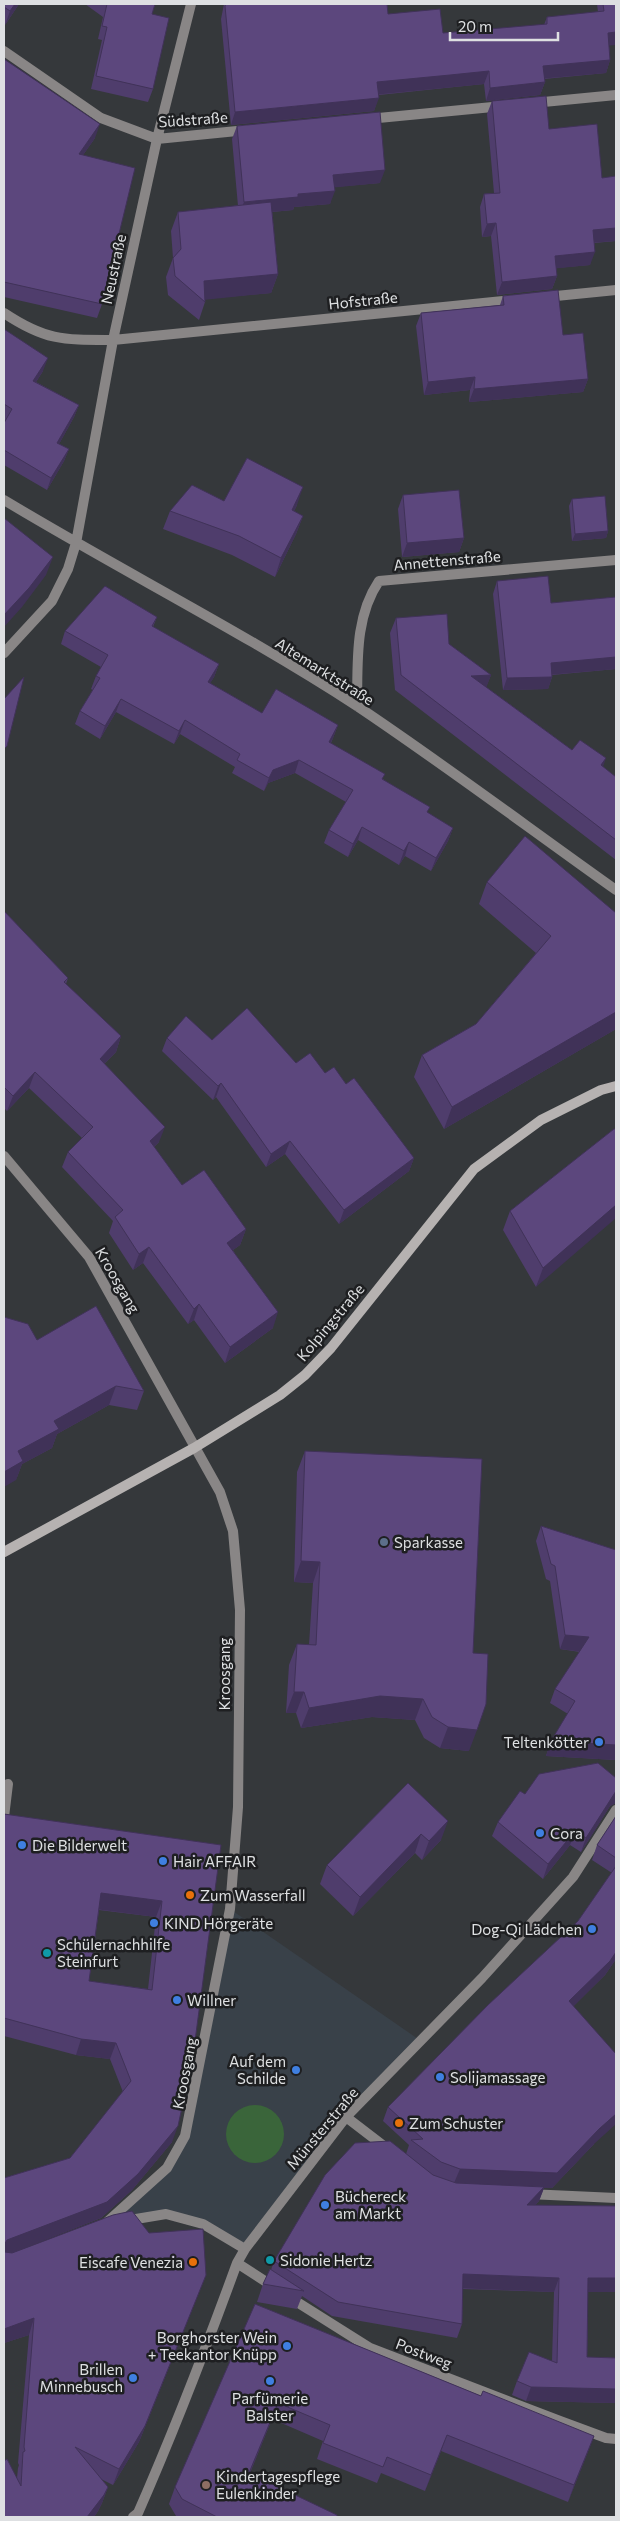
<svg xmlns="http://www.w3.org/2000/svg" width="620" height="2521" viewBox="0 0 620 2521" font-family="Commissioner,sans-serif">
	<rect width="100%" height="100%" fill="#35383b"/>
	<path fill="#394149" d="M230,1909l191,132 -75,76 -101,132 -42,-25 -37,-10 -61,10 62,-56 18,-32z"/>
	<path fill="#3a653a" d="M226 2134a29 29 0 1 1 58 0a29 29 0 1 1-58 0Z"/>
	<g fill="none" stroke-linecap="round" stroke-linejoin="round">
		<path stroke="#898686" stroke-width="10" d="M4,1817l4,-33"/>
		<path stroke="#898686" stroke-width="10" d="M4,51l97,67 56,21 90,-9
			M533,103l83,-8
			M368,119l135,-13
			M546,297l70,-7
			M4,313c42,28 60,27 109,27l401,-40
			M4,500c116,70 239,132 353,206 88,59 173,123 259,184
			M4,653l48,-52 16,-32 8,-26 37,-203 44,-201 34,-135
			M357,706c1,-42 -3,-88 22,-125l237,-21
			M4,1156l85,101 131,235 13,39 7,79 -2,197 -8,102 -45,227 -18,32 -61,55
			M346,2117l43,33
			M528,2194l88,4
			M124,2221l42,-7 37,10 42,25
			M237,2263l37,24
			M289,2297l81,51 190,73 46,17 10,1
			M133,2517l5,-4c36,-82 68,-165 99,-250l8,-14 101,-132 136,-139 91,-101 43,-67"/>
		<path stroke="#b6b2b1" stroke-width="10" d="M4,1552l190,-104 86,-53 25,-20 26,-27 143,-179 67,-49 60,-30 15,-4"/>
	</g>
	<path fill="#4f3d6c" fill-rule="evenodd" d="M4,4h15l-14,21 -1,-1z
		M85,4h70l-3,10 1,75 -5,13 -57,-13 11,-49 -4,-1 5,-22z
		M224,4h163l1,10 55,19 101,-8 3,-8 51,-5 -1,-8h19v41h-7l1,15 -4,13 -62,6 1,3 -5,13 -54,6 -2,-17 -39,4 -66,7 -5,16 -143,14 -10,-106z
		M4,59l91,79 -12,17 19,149 -5,14 -93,-21z
		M492,101l57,28 53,49 14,-2v65l-22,2 -4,22 -34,3 1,8 -5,13 -55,6 -6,-59 -9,1 -2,-30 4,-13 10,-1 -7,-79z
		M237,126l143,57 -46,4 -4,17 -36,3 -1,3 -21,2 6,62 -7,19 -66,6v3l-6,18 -31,-25 -2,-18 7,-19 -2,-27 7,-19 60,-6 -6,-67z
		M503,296l60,39 25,44 -5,13 -114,10 1,-12 -46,5 -8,-69 5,-13 79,-8z
		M4,329l39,42 -7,11 43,23 -5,12 -15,27 10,5 -5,12 -17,29 -43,-25v-42l1,-3 -1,-1z
		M403,495l61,43 -5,14 -57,5 -4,-48z
		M572,499l36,32 -2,7 -34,3 -3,-35z
		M224,501l73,4 -3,6 9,5 -7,18 -21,43 -43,-22 -69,-26 7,-18z
		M497,581l54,22 65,-6v72l-64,6v2l-4,12 -45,1 -10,-96z
		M157,617l-4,10 66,37 -5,13 -4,6 52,30 76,12 -5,13 -2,5 52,36 45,34 25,15 -5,13 -17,30 -26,-15 -6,9 -41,-25 -10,17 -24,-14 5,-13 17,-28 -51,-29 -27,10 -4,8 -32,-18 3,-6 -55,-33 -6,10 -58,-32 -16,27 -25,-15 5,-13 13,-21 -2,-1 5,-13 5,-9 -40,-23 4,-13z
		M396,618l53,26 42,31 -5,12 86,63 31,17 13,10v83l-221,-170 -5,-57z
		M487,882l129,31v116l-172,100 -30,-52 8,-22 54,-31 60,-71 -57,-49z
		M4,911l64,67 -2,6 55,52 -5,16 -12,12 55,78 -5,5 28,38 64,44 -6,16 -7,5 40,78 -48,35 -31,-43 -6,4 -45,-61 -10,7 -24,-37 4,-12 -51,-54 6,-15 14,-14 -53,-50 -22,23 -3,-3z
		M167,1038l45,2 84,23 29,10 21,11 68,74 -5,13 -70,53 -54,-70 -19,13 -50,-70 -3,3 -51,-49z
		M614,1129l-78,158 -33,-57 7,-19z
		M37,1340l107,51 -7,19 -28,-5 -52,29 -5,14 -30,16 -6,16z
		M305,1451l168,202 -4,98 -29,-3 -16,-10 -9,-18 -43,-3 -71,11 -5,-15h-10l3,-48 8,-21 12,1 4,-62 -19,-1 3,-110z
		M541,1526l75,24v210l-70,-4 5,-15 17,-27 -18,-11 5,-14 25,-37 -20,-3 -10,-68 -4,-2 -10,-38z
		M616,1778v25l-6,3 -29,46 -11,-7 -27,34 -51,-43 6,-14 27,-28z
		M408,1783l33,57 -19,20 -7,-7 -62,63 -33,-32 7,-19z
		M4,1814l217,31 -49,297 -40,48 -31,28 -90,35 138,-20 57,42 -67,167 -26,43 -12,-6 7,8 -6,16 -4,8 -4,6h-90l13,-39 1,-10 1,-3 -1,-2 11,-128 -25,8v-165l66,-20 53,-66 -13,-33 -34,-4 -72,-19zM99,1910l57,7 -8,72 -59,-8z
		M616,1816v143l-11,16 -32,31 21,138 -42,44h-8l-5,13 -4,4 81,1v86h-28l-1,65 29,1v45l-90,-2 -14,-6 5,-14 35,-20 2,-69 -92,-3v35l-5,14 -125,-22 -30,-20 -5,13 -40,-7 6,-18 8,-14 3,-9 132,-107 3,-9 -26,-24 5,-14 190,-186 34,-48 -20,-13 5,-15z
		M255,2304l226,92 113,40 -26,66 -127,-51 -16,40 -44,-18 -4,10 -60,-24 6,-18 -51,-22 -22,54 87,44h-159l-2,-1 -7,-12 6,-17z"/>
	<path fill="#403258" d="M15,4h4l-14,21 5,-14z
		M616,32v13l-13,1 5,-13z
		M610,60l-4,13 -68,6 5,-13z
		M489,71l-5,13 -111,11 4,-13z
		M545,82l-5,13 -54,6 4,-13z
		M379,98l-5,13 -143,14 4,-13z
		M100,124l-5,14 -21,30 5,-14z
		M385,170l-5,13 -51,5 4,-13z
		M335,191l-5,13 -36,3 -1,3 -54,5 5,-13 54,-8z
		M496,223l-5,13 -9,1 5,-13z
		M616,228v13l-28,2 5,-13z
		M595,252l-5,13 -40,4 5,-13z
		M278,274l-7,19 -68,7 1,-19z
		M557,276l-5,13 -55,6 5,-13z
		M48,358l-5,13 -14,22 4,-12z
		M475,377l-5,13 -46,5 4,-13z
		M588,379l-5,13 -114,10 5,-13z
		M79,405l-5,12 -21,38 4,-12z
		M69,449l-5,12 -17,29 4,-12z
		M303,487l-6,18 -12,24 7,-19z
		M303,516l-7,18 -21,43 6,-19z
		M608,531l-2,7 -34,3 3,-7z
		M464,538l-5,14 -57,5 5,-14z
		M53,557l-7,18 -24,32 -18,20v-12z
		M616,657v12l-69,6 4,-12z
		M219,664l-5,13 -11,18 5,-13z
		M491,675l-6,16 -14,-15z
		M552,677l-4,12 -45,1 4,-12z
		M121,699l-5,13 -16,27 5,-13z
		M185,720l-5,14 -6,10 5,-13z
		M338,725l-5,13 -9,17 5,-13z
		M606,758l-5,15v-8z
		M299,760l-4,13 -27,10 -4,8 5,-13 4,-8z
		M362,827l-4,13 -10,17 5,-13z
		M453,828l-5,13 -17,30 5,-13z
		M409,842l-4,14 -6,9 5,-14z
		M616,1012v17l-172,100 8,-22z
		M121,1036l-5,16 -22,22 6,-15z
		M35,1072l-6,16 -22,23 6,-15z
		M221,1083l-5,14 -3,3 5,-14z
		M165,1127l-6,15 -14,14 5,-15z
		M290,1141l-5,13 -19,13 5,-13z
		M414,1158l-5,13 -70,53 5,-14z
		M616,1205v13l-80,69 7,-19z
		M246,1229l-6,16 -18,13 5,-15z
		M149,1247l-6,16 -10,7 6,-16z
		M199,1304l-5,16 -6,4 6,-15z
		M278,1312l-5,16 -48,35 5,-16z
		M116,1386l-7,19 -52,29 -5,14 -30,16 -6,16 -12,7v-15l14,-21 36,-30z
		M301,1561l19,1 -7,21 -19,-1z
		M565,1635l24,2 -5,15 -24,-3z
		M294,1692h10l-8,21h-10z
		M380,1696l43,3 -8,21 -43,-3 -71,11 8,-20z
		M448,1727l29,3 -8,21 -29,-3z
		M551,1741l65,4v15l-70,-4z
		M616,1791v12l-6,3 -29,46 5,-14z
		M448,1821l-7,19 -19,20 7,-19z
		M575,1831l-5,14 -27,34 5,-15z
		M421,1834l-6,19 -62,63 7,-19z
		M101,1893l61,8 -6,16 -61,-8z
		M616,1952v7l-11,16 -41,41 5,-15z
		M81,2039l35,4 -6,16 -34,-4z
		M616,2114v10l-22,20 -42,44h-8l-5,13 -17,18 -68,-36 6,-14 139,-40z
		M178,2126l-6,16 -40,48 -31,28 -97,38v-11l3,-5z
		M463,2274l96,4 -5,14 -97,-4z
		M206,2275l-67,167 -26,43 6,-16z
		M588,2278h28v14h-33z
		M34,2318l-5,17 -25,8v-14z
		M531,2387l85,2v14l-90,-2z
		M278,2403l-6,16 -29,70 6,-16z
		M447,2435l-6,16 -16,40 6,-16z
		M594,2436l-6,16 -20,50 6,-17z
		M108,2487l-6,16 -4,8 -4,6h-7z"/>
	<path fill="#5c477d" stroke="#403258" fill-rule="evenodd" d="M4,4h11l-5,7 -6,-4z
		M107,4h48l-3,10 17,4 -16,71 -57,-13 11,-49 -5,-1z
		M226,4h161l1,10 52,-5 3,24 104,-9v-7l57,-6 -1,-7h13v28l-8,1 2,27 -67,6 2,16 -55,6 -1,-17 -39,4 -73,7 2,16 -144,14 -10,-106z
		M4,59l96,65 -21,30 56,14 -33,136 -98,-22z
		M546,96l3,33 48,-5 5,54 14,-2v52l-23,2 2,22 -40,4 2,20 -55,6 -6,-59 -9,1 -3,-30 16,-1 -8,-92z
		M380,112l5,58 -52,5 2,16 -37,3v3l-54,5 -7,-76z
		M271,202l7,72 -74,7 1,21 -30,-26 -2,-18 8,-9 -3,-37z
		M558,290l5,45 20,-2 5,46 -114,10 1,-12 -47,5 -7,-69 83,-8 -1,-9z
		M4,329l44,29 -15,23 46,24 -22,38 12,6 -18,29 -47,-28v-27l8,-14 -8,-5z
		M247,458l56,29 -11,23 11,6 -22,42 -42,-22 -69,-25 22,-26 32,16z
		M459,490l5,48 -57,5 -4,-48z
		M605,496l3,35 -33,3 -3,-35z
		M4,518l49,39 -24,31 -25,27z
		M548,576l3,27 65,-6v60l-65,6 1,14 -45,1 -10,-97z
		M105,586l52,31 -5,9 67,38 -11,18 54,31 14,-24 62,36 -9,17 56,32 -3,5 48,28 -3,5 26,16 -17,30 -27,-16 -5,9 -42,-24 -9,17 -24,-14 24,-40 -54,-30 -26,10 -4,8 -32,-18 3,-6 -55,-34 -6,11 -58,-32 -16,27 -25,-15 20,-33 -4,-2 12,-21 -43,-24z
		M447,614l2,30 42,31 -20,1 101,74 8,-10 26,18 -5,7 15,12v63l-215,-165 -5,-57z
		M24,677l-17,69 -3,3v-50z
		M525,836l91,77v99l-164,95 -30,-52 54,-31 75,-88 -64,-54z
		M4,911l64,67 -4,4 57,54 -21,23 65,68 -15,14 32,44 22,-15 42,59 -19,14 51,69 -48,35 -31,-43 -5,5 -45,-62 -10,7 -24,-37 8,-7 -55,-58 25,-25 -58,-55 -22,24 -9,-9z
		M247,1008l49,55 14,-10 15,20 9,-6 12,17 8,-6 60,80 -70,52 -54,-69 -19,13 -50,-71 -3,3 -51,-48 19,-22 26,24z
		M614,1129h2v76l-73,63 -33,-57z
		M96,1306l48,85 -28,-5 -62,35 5,8 -41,22 5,10 -19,11v-155l24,7 9,16z
		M305,1451l177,8 -9,194 15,1 -2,50 -9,26 -29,-3 -16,-10 -9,-18 -43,-3 -71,12 -5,-16h-10l3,-48 19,1 4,-83 -19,-1z
		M541,1526l75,24v195l-65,-4 24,-40 -20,-12 34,-52 -24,-2 -10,-69 -4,-2z
		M598,1763l18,15v13l-30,47 -11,-7 -27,33 -50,-42 22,-31 5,3 14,-20z
		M408,1783l40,38 -19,20 -8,-7 -61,63 -33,-32z
		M4,1814l217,31 -28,211 -15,70 -40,48 -31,28 -100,38 -3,5v-67l66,-20 61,-77 -15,-38 -35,-4 -77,-21zM101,1893l61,8 -10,89 -63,-9z
		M616,1816v42l-19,-13z
		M616,1866v86l-6,9 -41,40 47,53v60l-17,15 -42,44 -97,-4 -19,-7 -30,-22 12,-1 -35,-32 100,-102 90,-84z
		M390,2141l43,34 23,8 88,4 -17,18 89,1v72h-28l-1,79 29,1v31l-85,-2 -14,-6 12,-29 28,11 2,-85 -96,-4 -1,50 -124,-22 -64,-41 51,-86 30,-32z
		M132,2211l17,22 54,-4 3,46 -61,151 -26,43 -44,-22 33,40 -4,8 -17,22h-83v-56l3,-2 14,27 2,-34 2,-1 -1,-4 10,-129 -30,11v-82l1,5 7,1 101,-38z
		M270,2269l34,22 -41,-7z
		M255,2304l226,92 2,-5 111,45 -20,49 -127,-50 -16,40 -44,-18 -4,10 -60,-24 7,-18 -52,-22 -29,70 88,42v2h-120l-35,-18 -7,-12z"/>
	<circle fill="#5c6f8a" stroke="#1e1f21" stroke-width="2" cx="384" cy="1542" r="5"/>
	<g fill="#3f7fe0" stroke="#1e1f21" stroke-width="2">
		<circle cx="599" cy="1742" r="5"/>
		<circle cx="540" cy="1833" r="5"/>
		<circle cx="22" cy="1845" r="5"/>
		<circle cx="163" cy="1861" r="5"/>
		<circle cx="154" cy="1923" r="5"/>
		<circle cx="592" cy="1929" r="5"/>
		<circle cx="177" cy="2000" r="5"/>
		<circle cx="296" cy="2070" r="5"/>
		<circle cx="440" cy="2077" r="5"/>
		<circle cx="325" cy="2205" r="5"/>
		<circle cx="287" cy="2346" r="5"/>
		<circle cx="133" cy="2378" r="5"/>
		<circle cx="270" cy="2381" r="5"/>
	</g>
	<g fill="#e8710a" stroke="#1e1f21" stroke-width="2">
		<circle cx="190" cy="1895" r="5"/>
		<circle cx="399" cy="2123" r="5"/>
		<circle cx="193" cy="2262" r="5"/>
	</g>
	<g fill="#0f9aa8" stroke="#1e1f21" stroke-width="2">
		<circle cx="47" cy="1953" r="5"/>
		<circle cx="270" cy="2260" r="5"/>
	</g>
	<circle fill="#8d6e63" stroke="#1e1f21" stroke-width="2" cx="206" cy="2485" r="5"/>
	<g text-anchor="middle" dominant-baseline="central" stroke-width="5" stroke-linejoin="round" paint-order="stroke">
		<g font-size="15" fill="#dee0e2" stroke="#1e1f21">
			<text transform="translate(193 119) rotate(-4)">Südstraße</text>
			<text transform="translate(113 269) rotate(-78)">Neustraße</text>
			<text transform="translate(363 300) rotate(-6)">Hofstraße</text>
			<text transform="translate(447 560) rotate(-5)">Annettenstraße</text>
			<text transform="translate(325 671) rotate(32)">Altemarktstraße</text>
			<text transform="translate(118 1280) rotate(60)">Kroosgang</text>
			<text transform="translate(330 1322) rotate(-50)">Kolpingstraße</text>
			<text transform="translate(224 1674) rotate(-90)">Kroosgang</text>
			<text transform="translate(184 2073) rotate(-79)">Kroosgang</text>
			<text transform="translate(322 2128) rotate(-50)">Münsterstraße</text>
			<text transform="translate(424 2353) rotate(21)">Postweg</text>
		</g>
		<g font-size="15" fill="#dee0e2" stroke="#1e1f21" text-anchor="start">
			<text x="394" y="1542">Sparkasse</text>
			<text x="589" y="1742" text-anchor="end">Teltenkötter</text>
			<text x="550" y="1833">Cora</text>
			<text x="32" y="1845">Die Bilderwelt</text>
			<text x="173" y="1861">Hair AFFAIR</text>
			<text x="200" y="1895">Zum Wasserfall</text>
			<text x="164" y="1923">KIND Hörgeräte</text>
			<text x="582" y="1929" text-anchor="end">Dog-Qi Lädchen</text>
			<text x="57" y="1944">Schülernachhilfe<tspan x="57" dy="17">Steinfurt</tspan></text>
			<text x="187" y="2000">Willner</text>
			<text x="286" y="2061" text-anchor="end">Auf dem<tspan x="286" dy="17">Schilde</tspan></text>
			<text x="450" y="2077">Solijamassage</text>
			<text x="409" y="2123">Zum Schuster</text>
			<text x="335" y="2196">Büchereck<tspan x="335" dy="17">am Markt</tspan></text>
			<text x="280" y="2260">Sidonie Hertz</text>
			<text x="183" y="2262" text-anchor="end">Eiscafe Venezia</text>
			<text x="277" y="2337" text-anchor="end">Borghorster Wein<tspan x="277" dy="17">+ Teekantor Knüpp</tspan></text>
			<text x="123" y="2369" text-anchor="end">Brillen<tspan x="123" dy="17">Minnebusch</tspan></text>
			<text x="270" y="2398" text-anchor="middle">Parfümerie<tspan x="270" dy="17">Balster</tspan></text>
			<text x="216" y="2476">Kindertagespflege<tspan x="216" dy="17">Eulenkinder</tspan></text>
		</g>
	</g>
	<rect width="620" height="2521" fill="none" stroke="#dee0e2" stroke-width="10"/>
	<path d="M450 32v8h108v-8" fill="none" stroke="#dee0e2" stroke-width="2.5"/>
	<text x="458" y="32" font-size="15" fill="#dee0e2" stroke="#1e1f21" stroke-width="4" paint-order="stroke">20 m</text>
</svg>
